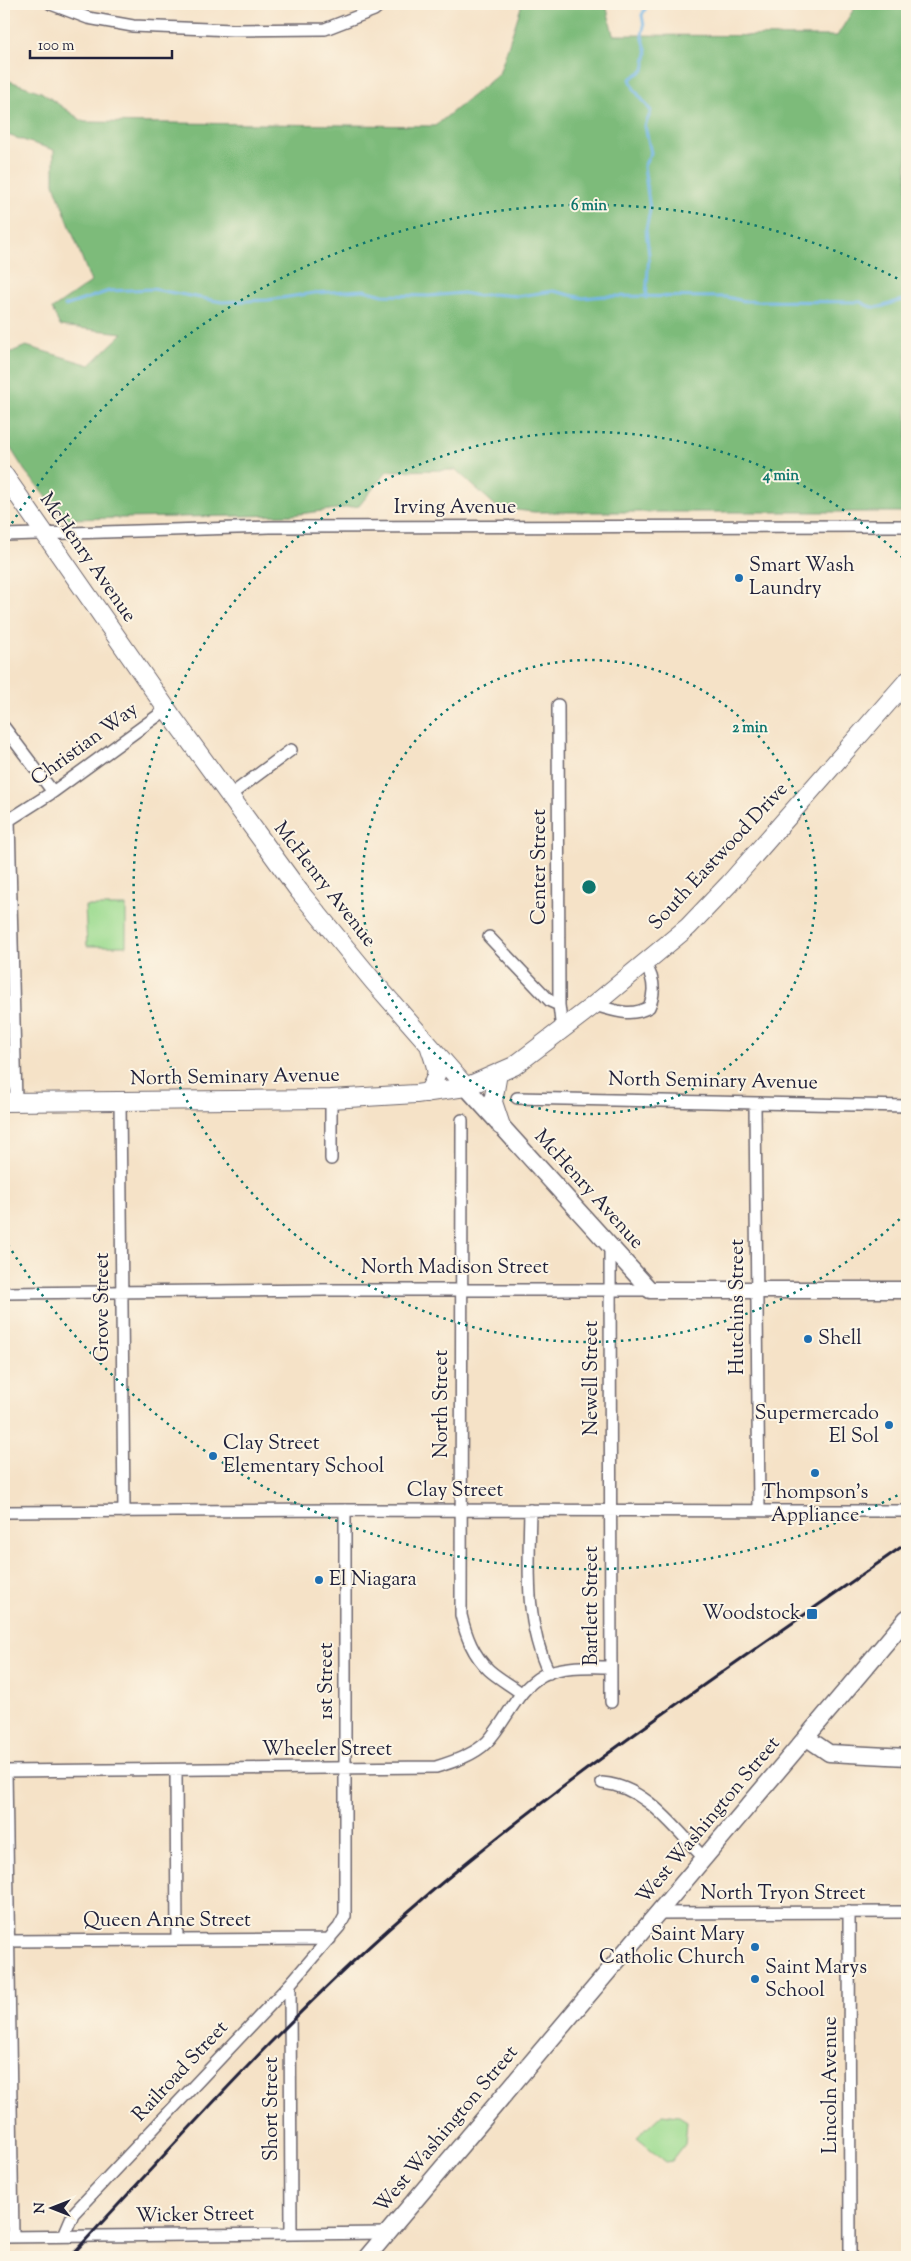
<svg xmlns="http://www.w3.org/2000/svg" width="911" height="2261" viewBox="0 0 911 2261" font-family="'Sorts Mill Goudy',serif">
	<rect width="100%" height="100%" fill="#fcf5e5"/>
	<filter id="ink" filterUnits="userSpaceOnUse"><feTurbulence type="fractalNoise" baseFrequency=".02" numOctaves="2"/><feDisplacementMap in="SourceGraphic" scale="10" xChannelSelector="R" yChannelSelector="G"/><feConvolveMatrix kernelMatrix="1 2 1 2 8 2 1 2 1" color-interpolation-filters="sRGB"/></filter>
	<filter id="wash" filterUnits="userSpaceOnUse"><feTurbulence type="fractalNoise" baseFrequency=".0096" numOctaves="4" result="noise"/><feDisplacementMap in="SourceGraphic" scale="20" xChannelSelector="R" yChannelSelector="G"/><feGaussianBlur stdDeviation="1.12" result="paint"/><feColorMatrix in="noise" values="0 0 0 0 0 0 0 0 0 0 0 0 0 0 0 0 0 1.4 0 .05"/><feComposite in="paint" operator="in"/></filter>
	<g filter="url(#wash)">
		<rect width="100%" height="100%" fill="#f5e2c7"/>
		<path fill="#9cdb90" stroke="#5f7e66" d="M85,906h41v40h-39z
			M662,2114l17,2 8,5 -2,23 -13,17 -6,1 -29,-24z"/>
		<path fill="#7dbb7a" stroke="#506e5a" d="M522,4h84l7,31 224,1 20,-32h50v508h-373l-36,-4 -42,-38 -69,1 -28,35 -67,9 -227,4 -40,-48 -21,-33v-83l22,-9 64,19 33,-32 -63,-7 -8,-17 39,-27 -37,-98v-34l-50,-16v-55l37,13 43,30 351,4 64,-52z"/>
		<g fill="none" stroke-linecap="round" stroke-linejoin="round">
			<path stroke="#71b5e7" stroke-width="3" d="M646,298l3,-43 -3,-25 4,-20 -6,-44 7,-13 -6,-27 6,-15 -17,-22 -4,-10 14,-9 3,-17 -5,-18 2,-9 -2,-11 6,-11
				M65,306l44,-15 44,-2 69,13 46,-2 46,-7 50,-3 19,5 46,1 34,-3 16,3 12,-2 28,2 34,-5 30,7 21,-2 122,1 18,4 117,1c19,13 27,-2 46,-2"/>
		</g>
	</g>
	<g filter="url(#ink)">
		<g fill="none" stroke-linecap="round" stroke-linejoin="round">
			<g stroke="#6c656c" stroke-width="14">
				<path id="street" d="M51,4l37,14 45,8 100,4 92,-1 49,-19 7,-6
					M4,535l266,-8 637,-1
					M558,705l1,300 3,25
					M4,727l49,65
					M229,796l62,-46
					M489,937l61,64 9,4
					M594,1005c20,5 36,13 55,2 7,-15 5,-29 -4,-43
					M517,1098l390,8
					M331,1099v60
					M120,1101l4,411
					M16,1102l-7,-282 44,-28 114,-83
					M755,1104l4,406
					M462,1120l-1,495c5,21 12,40 28,55 10,9 22,15 32,23
					M610,1246l1,456
					M4,1293l321,-3h325
					M530,1510c-1,56 -6,111 19,163
					M4,1512l341,-2 562,1
					M176,1770l1,170
					M4,1771l432,-4c17,-5 38,-12 51,-25 20,-21 29,-52 56,-67 19,-10 47,-8 68,-8
					M6,1771l7,466
					M602,1783c44,3 73,46 102,75
					M849,1912l1,345
					M658,1913l249,-1
					M4,1941l326,-2
					M290,1984l1,250
					M64,2235l9,-21 217,-230 49,-57 6,-11v-406
					M4,2237l383,-4"/>
			</g>
			<g stroke="#6c656c" stroke-width="19">
				<path id="secondary" d="M466,1087l184,203h257
					M807,1738l22,15 78,4
					M367,2257l540,-639"/>
			</g>
			<g stroke="#6c656c" stroke-width="20">
				<path id="primary" d="M4,475l169,243 126,173 74,90 93,106
					M498,1073l-5,29 8,24
					M427,1093c14,-20 10,-23 3,-45
					M4,1102l327,-3 85,-5 50,-7 48,-21 80,-61 94,-78 41,-43 178,-203"/>
			</g>
			<use href="#street" stroke="#fff" stroke-width="11"/>
			<use href="#secondary" stroke="#fff" stroke-width="16"/>
			<use href="#primary" stroke="#fff" stroke-width="18"/>
			<path stroke="#22223b" stroke-width="3" d="M70,2257c114,-123 226,-250 354,-359 152,-130 320,-240 483,-355"/>
		</g>
	</g>
	<g fill="none" stroke="#0f766e" stroke-width="2.5" stroke-dasharray="2.5 5">
		<circle cx="589" cy="887" r="227"/>
		<path d="M905 1214A455 455 0 1 1 905 560"/>
		<path d="M904 1492A682 682 0 0 1 4 1238M4 536A682 682 0 0 1 904 282"/>
	</g>
	<g fill="#1f6fb2" stroke="#fcf5e5" stroke-width="2">
		<circle cx="739" cy="578" r="5"/>
		<circle cx="808" cy="1339" r="5"/>
		<circle cx="889" cy="1425" r="5"/>
		<circle cx="213" cy="1456" r="5"/>
		<circle cx="815" cy="1473" r="5"/>
		<circle cx="319" cy="1580" r="5"/>
		<rect x="806" y="1608" width="12" height="12" rx="2.5"/>
		<circle cx="755" cy="1947" r="5"/>
		<circle cx="755" cy="1979" r="5"/>
	</g>
	<g text-anchor="middle" dominant-baseline="central" stroke-width="4" stroke-linejoin="round" paint-order="stroke">
		<g font-size="20" fill="#22223b" stroke="#fcf5e5">
			<text x="455" y="508">Irving Avenue</text>
			<text transform="translate(87 558) rotate(55)">McHenry Avenue</text>
			<text transform="translate(85 745) rotate(-36)">Christian Way</text>
			<text transform="translate(719 857) rotate(-47)">South Eastwood Drive</text>
			<text transform="translate(540 867) rotate(-90)">Center Street</text>
			<text transform="translate(324 885) rotate(52)">McHenry Avenue</text>
			<text transform="translate(235 1078) rotate(-1)">North Seminary Avenue</text>
			<text transform="translate(713 1082) rotate(1)">North Seminary Avenue</text>
			<text transform="translate(588 1190) rotate(48)">McHenry Avenue</text>
			<text x="455" y="1268">North Madison Street</text>
			<text transform="translate(103 1307) rotate(-90)">Grove Street</text>
			<text transform="translate(738 1307) rotate(-90)">Hutchins Street</text>
			<text transform="translate(592 1378) rotate(-90)">Newell Street</text>
			<text transform="translate(442 1404) rotate(-90)">North Street</text>
			<text x="455" y="1491">Clay Street</text>
			<text transform="translate(592 1606) rotate(-90)">Bartlett Street</text>
			<text transform="translate(327 1681) rotate(-90)">1st Street</text>
			<text x="327" y="1750">Wheeler Street</text>
			<text transform="translate(709 1821) rotate(-50)">West Washington Street</text>
			<text x="783" y="1894">North Tryon Street</text>
			<text x="167" y="1921">Queen Anne Street</text>
			<text transform="translate(181 2072) rotate(-47)">Railroad Street</text>
			<text transform="translate(831 2085) rotate(-90)">Lincoln Avenue</text>
			<text transform="translate(272 2109) rotate(-90)">Short Street</text>
			<text transform="translate(447 2130) rotate(-50)">West Washington Street</text>
			<text transform="translate(195 2216) rotate(-1)">Wicker Street</text>
		</g>
		<g font-size="20" fill="#22223b" stroke="#fcf5e5" text-anchor="start">
			<text x="749" y="566">Smart Wash<tspan x="749" dy="23">Laundry</tspan></text>
			<text x="818" y="1339">Shell</text>
			<text x="879" y="1414" text-anchor="end">Supermercado<tspan x="879" dy="23">El Sol</tspan></text>
			<text x="223" y="1444">Clay Street<tspan x="223" dy="23">Elementary School</tspan></text>
			<text x="815" y="1493" text-anchor="middle">Thompson's<tspan x="815" dy="23">Appliance</tspan></text>
			<text x="329" y="1580">El Niagara</text>
			<text x="801" y="1614" text-anchor="end">Woodstock</text>
			<text x="745" y="1935" text-anchor="end">Saint Mary<tspan x="745" dy="23">Catholic Church</tspan></text>
			<text x="765" y="1968">Saint Marys<tspan x="765" dy="23">School</tspan></text>
		</g>
	</g>
	<circle cx="589" cy="887" r="8" fill="#0f766e" stroke="#fcf5e5" stroke-width="2.5"/>
	<g font-size="15" text-anchor="middle" font-weight="bold" fill="#0f766e" stroke="#fcf5e5" stroke-width="4" stroke-linejoin="round" paint-order="stroke">
		<text x="589" y="210">6 min</text>
		<text x="781" y="480">4 min</text>
		<text x="750" y="732">2 min</text>
	</g>
	<rect width="911" height="2261" fill="none" stroke="#fcf5e5" stroke-width="20"/>
	<g transform="translate(52 2208) rotate(270)" stroke="#fcf5e5" stroke-width="4" paint-order="stroke">
	<path d="M0-4L9 19L0 12L-9 19Z" fill="#22223b"/>
	<text y="-8" font-size="14" font-weight="bold" text-anchor="middle" fill="#22223b">N</text>
	</g>
	<path d="M30 50v8h142v-8" fill="none" stroke="#22223b" stroke-width="2.5"/>
	<text x="38" y="50" font-size="15" fill="#22223b" stroke="#fcf5e5" stroke-width="4" paint-order="stroke">100 m</text>
</svg>
